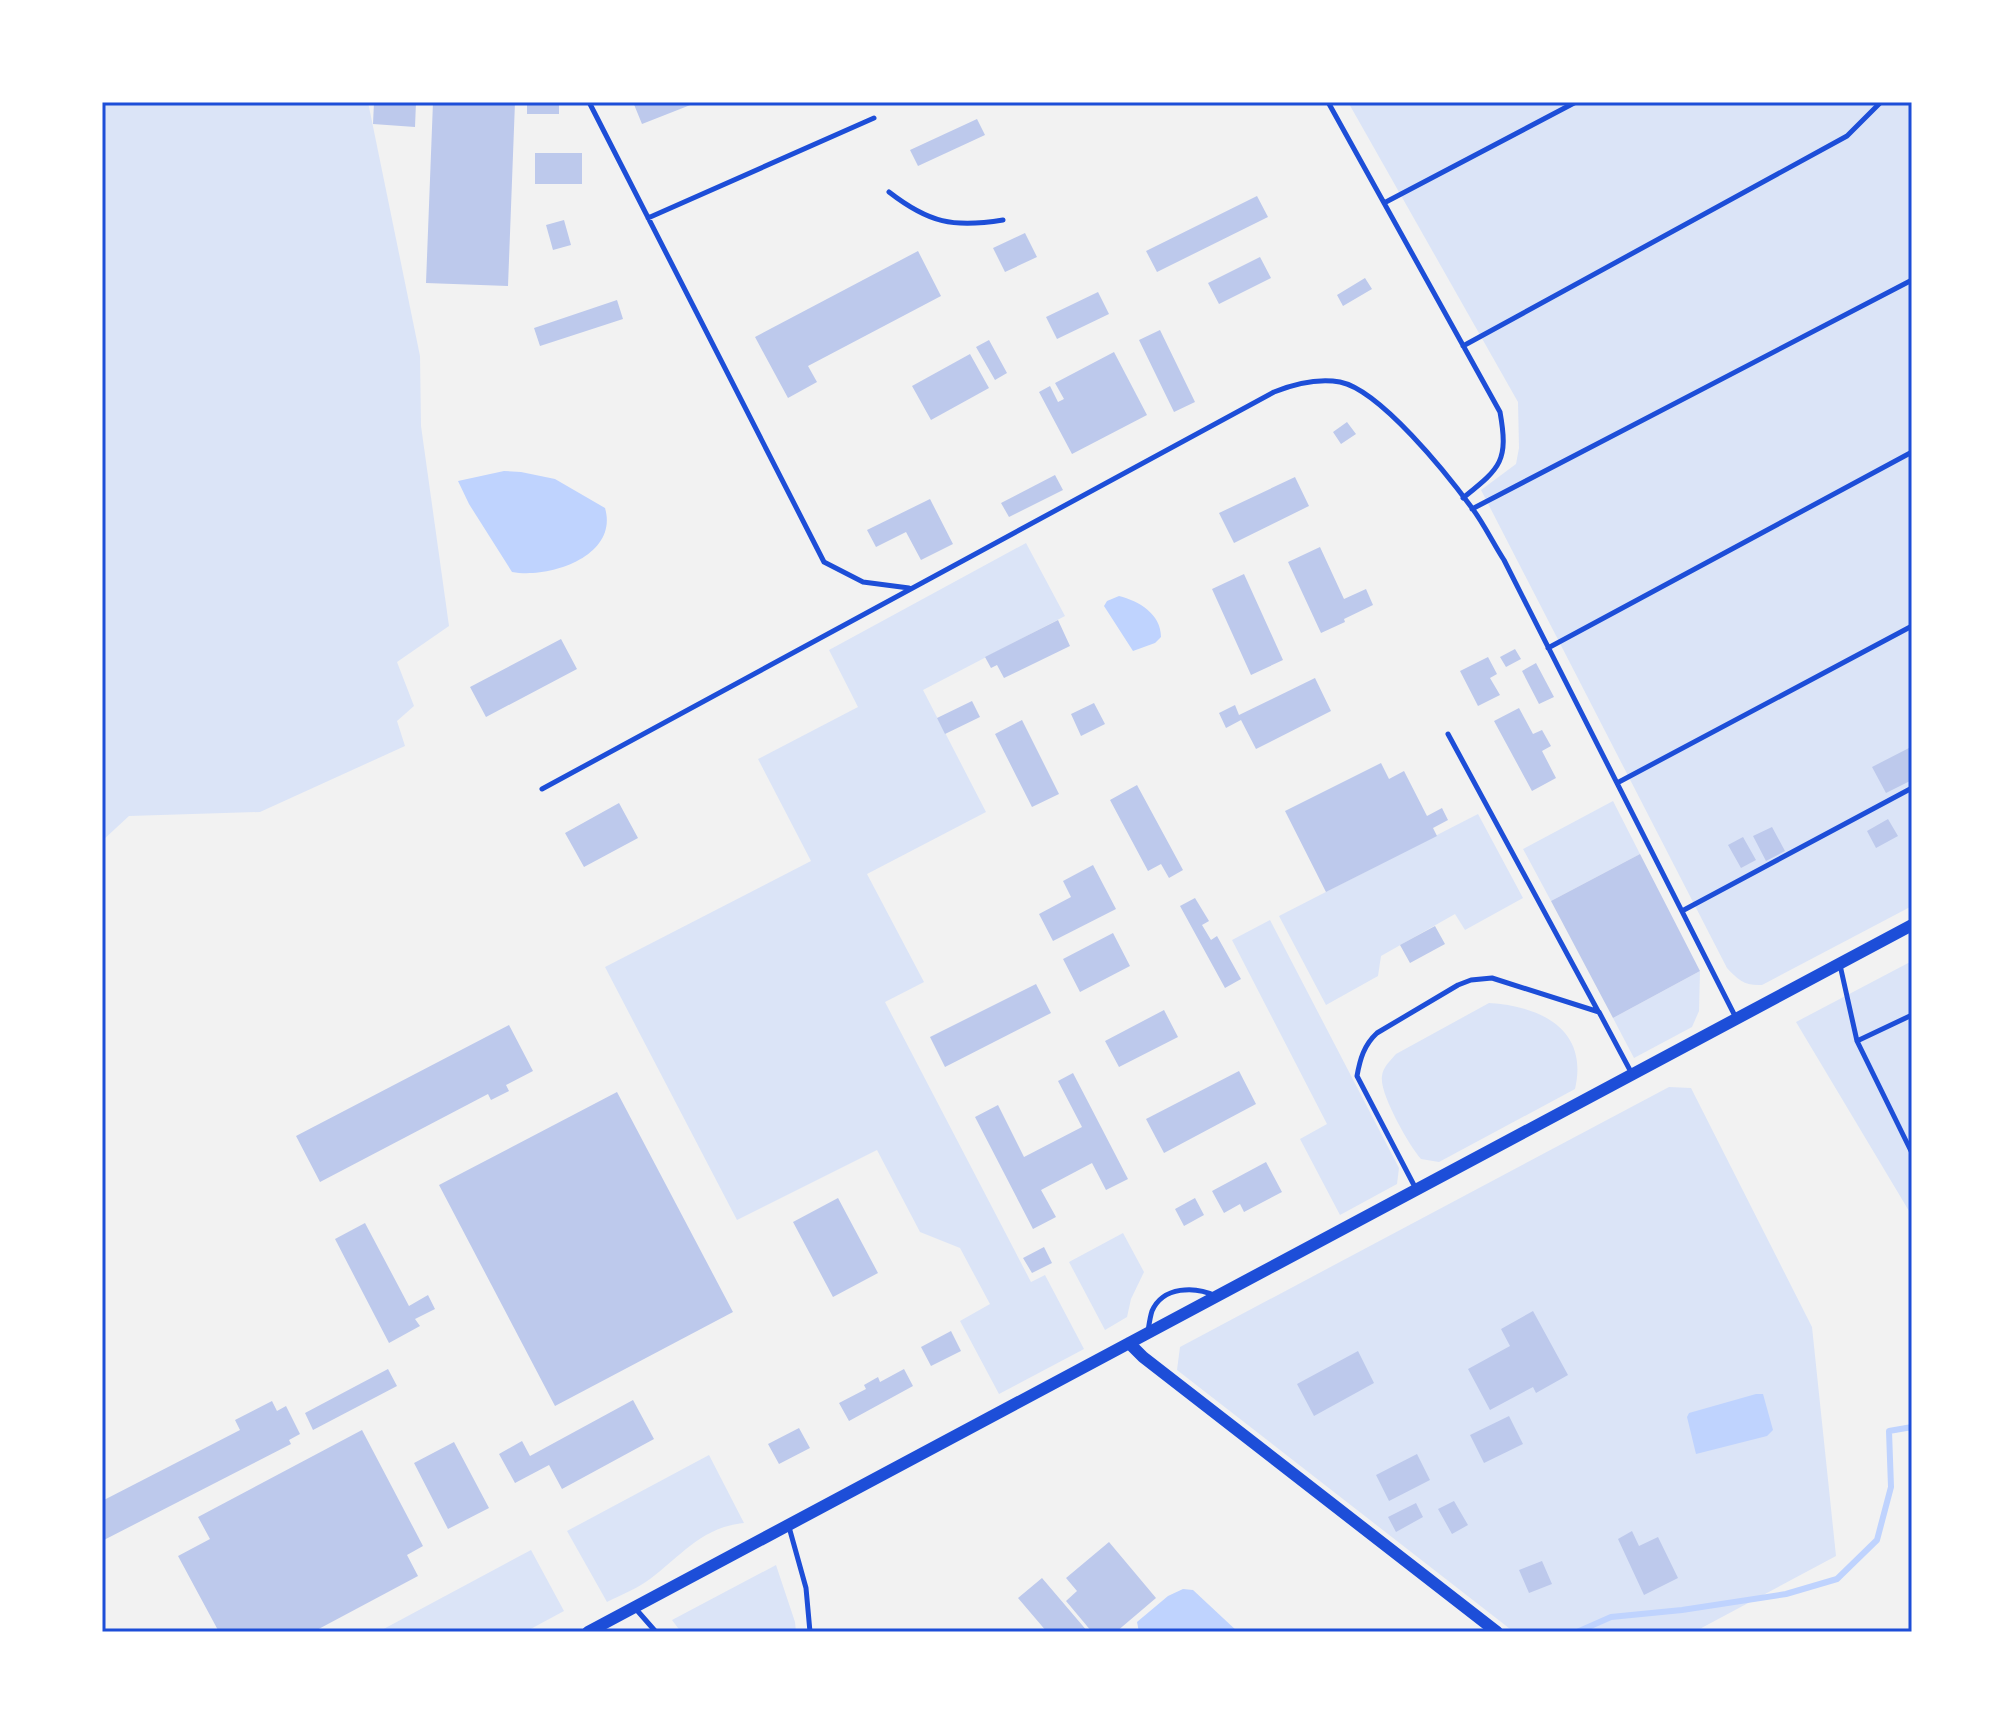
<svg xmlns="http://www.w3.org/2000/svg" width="2014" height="1734" viewBox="0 0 2014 1734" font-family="'DejaVu Sans',sans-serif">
	<rect width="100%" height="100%" fill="#f2f2f2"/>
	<path fill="#dbe4f7" d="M102,102h266l52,254 1,70 28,200 -52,36 17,44 -17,15 8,25 -145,66 -131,4 -27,25z
		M1348,102h564v804l-150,79c-17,1 -24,-5 -35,-17l-246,-478 35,-26 3,-16 -1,-46z
		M1026,543l39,73 -142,74 63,122 -119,62 57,108 -39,20 146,280 14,-7 39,74 -85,45 -39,-73 30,-17 -30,-56 -40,-16 -43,-82 -140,70 -132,-253 206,-106 -53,-102 100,-52 -29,-57z
		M1613,801l27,53 -89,47 -28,-52z
		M1478,814l45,84 -58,32 -10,-16 -74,42 -3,20 -52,29 -47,-89z
		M1270,920l129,248 -2,16 -57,31 -40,-76 27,-15 -95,-184z
		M1912,961v255l-116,-194z
		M1700,971l-1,40 -7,16 -58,31 -21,-40z
		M1489,1003c51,3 100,26 86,86l-136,73 -18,-3c-12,-14 -42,-66 -39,-83 1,-9 8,-15 14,-22z
		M1669,1087l22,1 121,239 24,229 -142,76h-180l-337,-262 3,-23z
		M1123,1233l21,39 -13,27 -4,18 -22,13 -36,-68z
		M709,1455l35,68c-42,4 -62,32 -94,56 -12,9 -29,16 -43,23l-40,-71z
		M531,1550l33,61 -39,21h-147z
		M776,1565l19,57 1,10h-115l-9,-12z"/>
	<path fill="#bfd3fe" d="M504,471l17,1 34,7 50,29c14,48 -55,71 -93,64l-43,-68 -11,-23z
		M1119,596c20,5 42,18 42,41l-6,6 -22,8 -29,-45 3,-5z
		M1756,1394h7l10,36 -6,6 -71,18 -9,-37 2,-4z
		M1183,1589l10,1 45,42h-99l-2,-10 31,-26z"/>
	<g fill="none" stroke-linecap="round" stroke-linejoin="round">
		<path stroke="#bfd3fe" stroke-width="6" d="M1577,1632l34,-15 71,-7 104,-16 51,-15 40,-39 14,-53 -2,-56 23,-4"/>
	</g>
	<path fill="#bdc9ec" d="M374,102h42l-1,25 -42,-3z
		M433,102h82l-7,184 -82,-3z
		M527,102h32v12h-32z
		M633,102h65l-56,22z
		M977,119l8,16 -67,31 -8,-16z
		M535,153h47v31h-47z
		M1257,196l11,21 -111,55 -11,-21z
		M564,220l7,25 -18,5 -7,-25z
		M1025,233l12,24 -32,15 -12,-24z
		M918,251l23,45 -133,70 9,16 -29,16 -33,-61z
		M1260,257l11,21 -52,26 -11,-21z
		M1365,278l7,11 -29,17 -6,-11z
		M1098,292l11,22 -52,25 -11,-22z
		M617,300l6,19 -83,27 -6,-18z
		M1160,330l35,72 -21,10 -35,-72z
		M989,340l18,33 -12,7 -19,-33z
		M1114,352l33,63 -75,39 -33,-62 11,-6 8,16 6,-3 -9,-16z
		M970,354l19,34 -58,32 -19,-34z
		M1347,422l9,12 -15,10 -8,-12z
		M1055,475l8,15 -54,27 -8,-14z
		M1295,477l14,29 -75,37 -15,-30z
		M930,499l23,45 -32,16 -15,-28 -30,15 -9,-17z
		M1320,547l24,52 22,-10 7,16 -29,14 1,3 -24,11 -33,-71z
		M1244,574l39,86 -32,15 -39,-86z
		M1058,620l12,26 -66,32 -7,-13 -6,3 -6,-11z
		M561,639l16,30 -91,48 -16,-30z
		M1515,649l6,10 -15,8 -6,-10z
		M1488,657l9,17 -7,4 10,17 -22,11 -18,-35z
		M1536,663l18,34 -15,7 -17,-33z
		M1315,678l16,33 -75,38 -15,-29 -15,8 -7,-15 16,-8 4,10z
		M972,701l8,16 -35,17 -8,-16z
		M1094,703l11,21 -24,12 -10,-22z
		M1519,708l14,26 9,-4 9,16 -9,5 14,27 -24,13 -38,-70z
		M1022,720l37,74 -27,13 -37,-73z
		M1909,748l3,5v27l-26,13 -14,-26z
		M1381,763l8,16 15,-8 23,45 15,-8 6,12 -15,8 4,8 -111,56 -41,-81z
		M1137,785l46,85 -14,8 -8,-14 -13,7 -38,-71z
		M619,803l19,35 -54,29 -19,-34z
		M1888,819l10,17 -22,12 -9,-17z
		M1772,827l13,24 -19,10 -13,-25z
		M1743,837l13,23 -15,8 -13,-23z
		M1640,854l60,117 -87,47 -62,-117z
		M1093,865l23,44 -63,32 -14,-27 32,-17 -8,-16z
		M1195,898l14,23 -7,4 9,15 6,-4 24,43 -16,9 -45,-82z
		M1435,926l10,18 -35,19 -10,-18z
		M1113,933l17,33 -50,26 -17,-33z
		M1036,984l15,29 -106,54 -15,-30z
		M1164,1010l14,27 -59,30 -14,-26z
		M509,1025l24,46 -27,14 3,6 -18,9 -3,-6 -168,88 -24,-46z
		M1239,1071l17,33 -92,49 -18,-34z
		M1073,1073l55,106 -22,11 -14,-27 -51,27 15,27 -23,12 -58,-112 23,-12 26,52 58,-30 -24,-46z
		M617,1092l116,220 -178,94 -116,-221z
		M1266,1162l16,30 -38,20 -4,-8 -16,9 -12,-22z
		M838,1198l40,75 -45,24 -40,-75z
		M1195,1198l9,17 -20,11 -9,-17z
		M365,1223l44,83 19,-11 7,14 -20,10 5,7 -31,17 -54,-104z
		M1044,1247l8,16 -20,10 -9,-15z
		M1533,1311l35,64 -32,18 -3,-6 -43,23 -22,-41 42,-23 -9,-17z
		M951,1331l10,20 -30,15 -10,-19z
		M1358,1351l16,32 -60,33 -17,-32z
		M388,1369l9,17 -84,44 -8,-17z
		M904,1369l9,17 -64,35 -10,-18 27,-14 -2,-4 14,-8 2,5z
		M633,1400l21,39 -92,50 -13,-24 -34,18 -16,-29 23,-13 8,15z
		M272,1401l5,10 9,-5 14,28 -11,6 2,4 -189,97v-40l138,-71 -5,-10z
		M1509,1416l14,28 -39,19 -14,-28z
		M799,1428l11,20 -31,16 -11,-20z
		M362,1430l61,116 -16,9 11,21 -105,56h-94l-41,-76 32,-17 -12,-22z
		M454,1442l35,66 -41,21 -34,-66z
		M1417,1454l13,26 -41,21 -13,-26z
		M1454,1501l14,24 -16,9 -14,-25z
		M1416,1503l7,14 -27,15 -8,-15z
		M1632,1531l7,15 19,-9 20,41 -34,17 -26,-56z
		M1109,1542l47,56 -40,34h-24l-26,-31 11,-10 -11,-13z
		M1542,1561l10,23 -23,9 -10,-23z
		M1042,1578l46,54h-41l-29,-34z"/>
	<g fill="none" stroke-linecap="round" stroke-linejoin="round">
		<path stroke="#1d4ed8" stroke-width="5" d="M589,102l235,460 39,20 46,6
			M1328,102l172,310c9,50 0,56 -37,86
			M889,192c40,31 64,36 114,28
			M1384,203l192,-101
			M648,218l226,-100
			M1463,346l384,-210 34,-34
			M1472,509l440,-229
			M1548,648l364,-196
			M1448,734l150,277
			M1617,783l295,-157
			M542,789l732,-397c20,-8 43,-14 66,-10 40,8 107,92 132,126 12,16 21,35 32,52l232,458
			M1682,911l230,-123
			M1840,965l17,76 55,112
			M1857,1041l55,-26
			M1416,1189l-59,-113c3,-17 7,-31 20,-43l81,-48 13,-5 21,-2 107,34 32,60
			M1148,1331c1,-6 2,-14 4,-20 11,-25 43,-25 64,-15
			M789,1527l17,61 4,44
			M635,1608l21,24"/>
		<path stroke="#1d4ed8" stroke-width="12" d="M1129,1343l14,14 354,275
			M588,1632l1324,-707"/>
	</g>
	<rect width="2014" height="1734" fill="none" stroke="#ffffff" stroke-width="208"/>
	<rect x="104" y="104" width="1806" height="1526" fill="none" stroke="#1d4ed8" stroke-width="3"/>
</svg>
